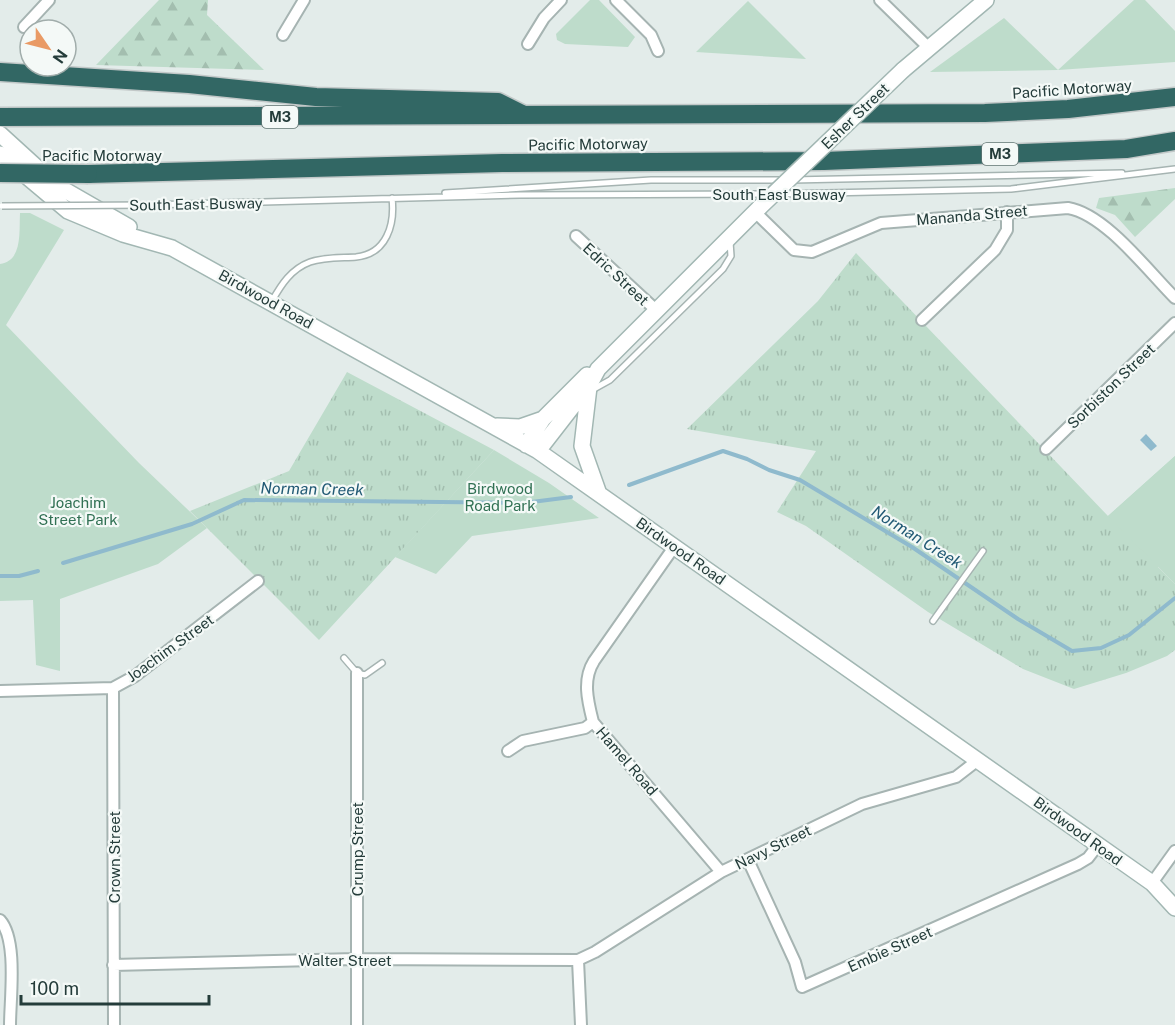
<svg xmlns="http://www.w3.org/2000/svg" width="1175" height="1025" viewBox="0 0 1175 1025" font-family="'Public Sans',sans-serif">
	<defs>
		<pattern id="grass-tufts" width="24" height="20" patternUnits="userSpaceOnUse" patternTransform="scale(1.5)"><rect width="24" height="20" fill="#bedccb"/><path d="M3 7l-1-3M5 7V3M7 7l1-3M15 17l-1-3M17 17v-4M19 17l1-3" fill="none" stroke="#a3beaf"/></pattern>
		<pattern id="forest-firs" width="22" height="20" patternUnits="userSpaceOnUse" patternTransform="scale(1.5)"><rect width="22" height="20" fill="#bedccb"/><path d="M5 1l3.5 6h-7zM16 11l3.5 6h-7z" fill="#a3beaf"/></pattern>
	</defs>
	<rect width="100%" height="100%" fill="#e3ecea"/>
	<path fill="url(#grass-tufts)" d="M856,253l252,263 67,-60 -17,111 17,17v66l-8,6 -41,17 -52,16 -51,-20 -95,-57 -122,-86 -29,-14 39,-61 -129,-22 131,-128z
		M347,372l147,78 -175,190 -129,-129 99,-40z"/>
	<path fill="url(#forest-firs)" d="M159,0h49l-1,15 57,55 -168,-5z
		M1175,188v11l-40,38 -20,-22 -19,-7 3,-10z"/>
	<path fill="#bedccb" d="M590,0h9l36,37 -7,10 -63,-3 -8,-4 -1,-6z
		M1134,0h11l30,31v31l-117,8 -128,2 74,-54 54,52z
		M748,1l58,58 -110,-7z
		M20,213h10l34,17 -58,95 133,138 68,65 -49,36 -98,35v72l-24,-6 -3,-65 -33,1v-337c23,-3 19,-33 20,-51z
		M494,450l55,33 50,35 -127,18 -36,38 -41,-17z
		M1175,456v128l-67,-68z"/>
	<path fill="#8fbacd" d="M1146,434l11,12 -6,5 -11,-11z"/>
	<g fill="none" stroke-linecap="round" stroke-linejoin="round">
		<path stroke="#8fbacd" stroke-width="4" d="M629,485l94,-34 24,8 22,11 31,10 112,67 106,72 54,32 29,-3 28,-13 46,-37
			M63,563l129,-39 52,-24 280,3 47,-6
			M0,576h19l19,-5"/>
		<g stroke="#a6b4b2" stroke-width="8">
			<path id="lane" d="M792,180l330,-7
				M445,193l206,-13h132
				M780,194l231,-5 164,-20
				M149,205l371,-10 248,-1
				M272,301c9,-16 19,-32 38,-39 14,-5 31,-4 46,-5 31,-3 39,-33 36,-59
				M592,390l18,-10 113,-111 8,-13 -1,-14
				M933,621l50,-70
				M344,658l13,15 8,2 17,-12"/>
		</g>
		<g stroke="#a6b4b2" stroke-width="14">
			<path id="street" d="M616,0l35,35 7,16
				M880,0l49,48
				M24,27l25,-27
				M283,35l21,-35
				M528,44l16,-26 17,-18
				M755,212l39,38 18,2 69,-29 187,-15c37,6 80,63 107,90
				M576,236l81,75
				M922,320l73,-70 12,-20v-18
				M1046,449l129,-126
				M674,547l-80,114c-12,19 -6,41 -1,61l128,150
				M357,673v352
				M113,688l1,337
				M0,691l113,-3 22,-12 123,-95
				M508,751l15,-10 62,-13 8,-6
				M748,860l47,102 7,25 276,-123 10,-6 10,-13
				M1152,883l23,-32
				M0,920c18,20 10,79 10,105
				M578,960l3,65
				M113,965l242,-6 223,1 17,-8 126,-80 141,-68 94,-27 22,-17"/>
		</g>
		<g stroke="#a2b7b3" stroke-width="18">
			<path id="secondary" d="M903,70l83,-70
				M0,134l56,51 73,42
				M0,154l68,57 55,23 49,14 366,203 614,432 23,25
				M589,387l-7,59 17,48
				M497,426l23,1 23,-8
				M526,445l17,-26 44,-44
				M538,451l52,-67 8,-15 162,-162"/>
		</g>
		<g stroke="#c2c8c8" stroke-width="21">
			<path id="highway" d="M0,72l189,12 127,13 182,5 24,12
				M0,117l985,-4 83,-4 107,-12
				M88,174l414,-11 322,-2 302,-12 49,-8"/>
		</g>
		<use href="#lane" stroke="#fff" stroke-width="5"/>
		<use href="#street" stroke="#fff" stroke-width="10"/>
		<use href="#secondary" stroke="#fff" stroke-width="15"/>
		<use href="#highway" stroke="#326764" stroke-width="18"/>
		<g stroke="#a6b4b2" stroke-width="8" stroke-linecap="butt">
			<path id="lane-bridge" d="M2,206l147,-1"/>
		</g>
		<g stroke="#a2b7b3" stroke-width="18" stroke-linecap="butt">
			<path id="secondary-bridge" d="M760,207l143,-137"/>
		</g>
		<g stroke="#c2c8c8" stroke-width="21" stroke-linecap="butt">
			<path id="highway-bridge" d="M0,173l88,1"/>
		</g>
		<use href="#lane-bridge" stroke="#fff" stroke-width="5"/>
		<use href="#secondary-bridge" stroke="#fff" stroke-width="15"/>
		<use href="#highway-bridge" stroke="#326764" stroke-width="18"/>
	</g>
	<g text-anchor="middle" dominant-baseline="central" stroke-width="4.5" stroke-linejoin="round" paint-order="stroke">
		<g fill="#f4f9f7" stroke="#627573" stroke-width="1.5">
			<rect x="262" y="106" width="36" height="22" rx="4.5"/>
			<rect x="982" y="143" width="36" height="22" rx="4.5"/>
		</g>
		<g font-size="14" font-weight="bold" fill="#243c3a">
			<text x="280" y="117">M3</text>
			<text x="1000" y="154">M3</text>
		</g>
		<g font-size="15" fill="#243c3a" stroke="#f4f9f7">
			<text transform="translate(1072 89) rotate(-4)">Pacific Motorway</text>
			<text transform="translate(855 116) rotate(-44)">Esher Street</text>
			<text transform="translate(588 144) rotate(-1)">Pacific Motorway</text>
			<text x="102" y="155">Pacific Motorway</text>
			<text x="779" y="194">South East Busway</text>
			<text transform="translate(196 204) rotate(-1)">South East Busway</text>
			<text transform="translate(972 215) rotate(-5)">Mananda Street</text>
			<text transform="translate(616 274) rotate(43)">Edric Street</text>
			<text transform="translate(266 299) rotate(29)">Birdwood Road</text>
			<text transform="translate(1111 386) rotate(-44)">Sorbiston Street</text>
			<text transform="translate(681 551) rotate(35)">Birdwood Road</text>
			<text transform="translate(170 648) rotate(-36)">Joachim Street</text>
			<text transform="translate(627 761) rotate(49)">Hamel Road</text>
			<text transform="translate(1078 831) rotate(36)">Birdwood Road</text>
			<text transform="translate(773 847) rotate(-26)">Navy Street</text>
			<text transform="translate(357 849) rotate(-90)">Crump Street</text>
			<text transform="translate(114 857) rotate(-90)">Crown Street</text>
			<text transform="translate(890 949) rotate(-24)">Embie Street</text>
			<text x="345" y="960">Walter Street</text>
		</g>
		<g font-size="15" fill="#317154" stroke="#f4f9f7">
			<text x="500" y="488">Birdwood<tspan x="500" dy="17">Road Park</tspan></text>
			<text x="78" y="502">Joachim<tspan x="78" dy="17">Street Park</tspan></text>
		</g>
		<g font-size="16" font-style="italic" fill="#225a75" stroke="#f4f9f7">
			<text transform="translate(312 489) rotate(1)">Norman Creek</text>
			<text transform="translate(917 537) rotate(32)">Norman Creek</text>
		</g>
	</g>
	<g transform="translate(48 48) rotate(125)"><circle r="28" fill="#f4f9f7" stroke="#a1adab" stroke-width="1.5"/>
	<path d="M0-4.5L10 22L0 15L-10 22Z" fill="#e99a65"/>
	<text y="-9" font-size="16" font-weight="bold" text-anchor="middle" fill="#243c3a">N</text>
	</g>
	<path d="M21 995v9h188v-9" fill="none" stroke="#243c3a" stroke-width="3"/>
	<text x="30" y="995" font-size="18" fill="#243c3a" stroke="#f4f9f7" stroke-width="4.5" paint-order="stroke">100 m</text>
</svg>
